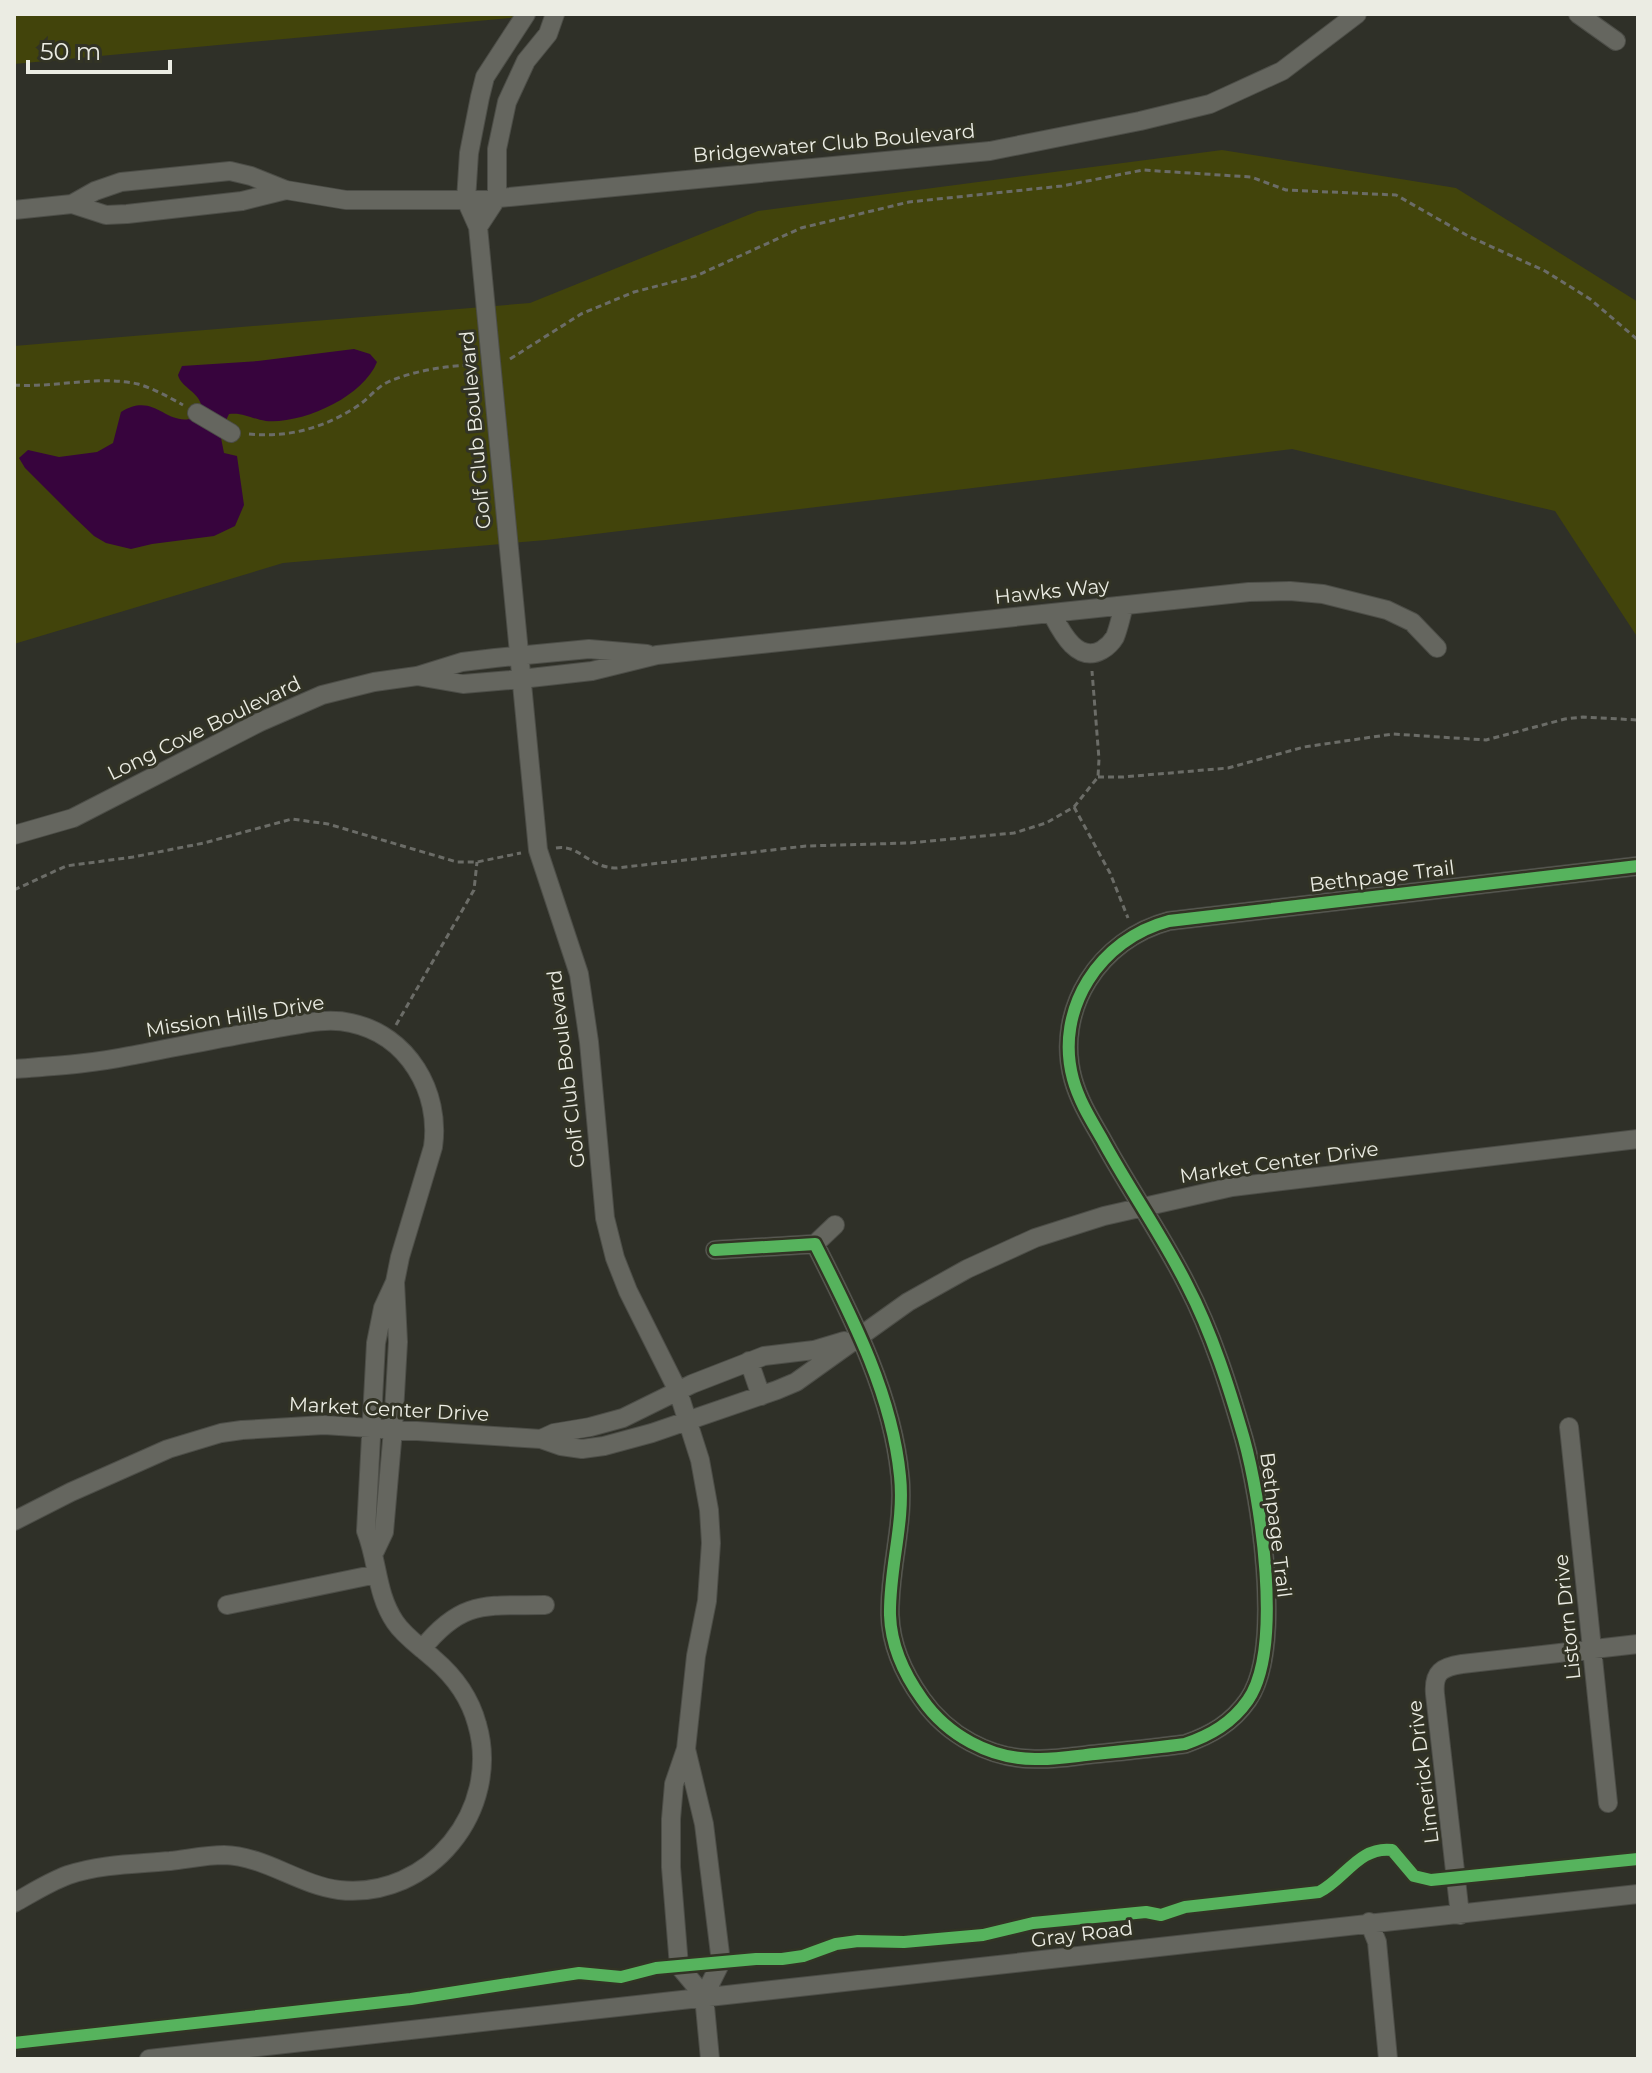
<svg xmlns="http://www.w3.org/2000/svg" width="1652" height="2073" viewBox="0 0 1652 2073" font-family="Montserrat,sans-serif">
	<rect width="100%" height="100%" fill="#2f3028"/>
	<path fill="#42440b" d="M14,14h539l-539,50z
		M1222,150l234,38 182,114v336l-83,-127 -263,-62 -746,91 -263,23 -269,81v-298l516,-43 228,-92z"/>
	<path fill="#37043d" d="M354,349l16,5 7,8c-14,35 -74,62 -111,59 -14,-2 -23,-9 -37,-7l-9,19 4,20 13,3 7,49 -9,21 -21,10 -62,8 -21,5 -25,-6 -12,-7 -20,-19 -49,-49 -6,-10 9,-8 31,7 38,-5 16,-9 8,-31c34,-21 44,15 73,6l7,-14c-4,-13 -20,-17 -23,-29l4,-9 76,-5z"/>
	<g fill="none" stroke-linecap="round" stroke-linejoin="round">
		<g stroke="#4d4e48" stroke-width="20">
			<path id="minor" d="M526,14l-41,63 -5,20 -11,56 -3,47 12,27 60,623 41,124 10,68 16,176 10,40 13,33 50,100 22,69 9,50 2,33 -4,58 -11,55 -10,93 -12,35 -3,35v48l8,99 25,30
				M1578,14l38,27
				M72,204l34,11 21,-1 115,-13 44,-11
				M14,210l58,-6 23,-13 26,-9 109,-11 21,5 35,14 60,10h132l512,-49 150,-30 70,-17 72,-33 75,-57
				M478,227l19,-29v-49l10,-47 19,-41 22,-27 7,-20
				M197,413l34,20
				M1052,614c9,17 25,50 50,36 5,-3 10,-8 13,-13 4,-10 6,-21 9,-31
				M417,676l46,8 58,-5 71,-8 65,-16 592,-63 41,-1 33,3 64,16 25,12 25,26
				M14,835l59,-17 187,-96 62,-27 52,-13 43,-6 45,-14 33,-4 94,-9 58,5
				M14,1069c38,-3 77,-5 115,-13 48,-9 95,-19 143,-27 26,-4 53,-12 79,-6 57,12 90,69 82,124l-33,110 -5,25 3,60 -5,88 -9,102 -9,19
				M815,1244l20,-19
				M715,1250l100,-6c37,73 77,150 85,232 5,47 -11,92 -10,139 1,31 14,59 32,84 25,36 68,60 113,60 20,1 40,-3 60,-5 30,-3 60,-6 90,-10 26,-9 47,-21 63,-44 36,-52 12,-203 -4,-261 -15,-52 -32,-106 -57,-154 -25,-50 -58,-96 -85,-146 -11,-19 -23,-38 -29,-60 -19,-70 27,-140 96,-158l469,-55
				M749,1361l12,35
				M1569,1427l39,376
				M541,1439l13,-6 36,-6 33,-9 69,-34 72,-28 50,-6 30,-9
				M14,1521l57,-29 97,-43 53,-16 21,-3 82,-5 217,14 20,7 21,3 22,-3 48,-13 125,-43 19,-8 112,-80 59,-33 68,-31 69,-22 128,-29 406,-48
				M227,1605l150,-31
				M422,1649c40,-50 64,-43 123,-44
				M686,1749l18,75 17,138 -17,34
				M14,1903c18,-10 35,-21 54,-28 32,-11 68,-11 102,-14 18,-2 36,-6 54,-6 41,1 75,30 115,35 91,10 163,-81 138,-166 -7,-26 -23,-48 -43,-65 -13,-12 -29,-22 -39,-37 -19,-28 -17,-61 -29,-91l10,-188 7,-35 12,-26
				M1460,1915l-25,-221c-2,-22 7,-27 27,-30l176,-20
				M1369,1922l8,20 11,117
				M704,1996l6,63
				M149,2059l1489,-165"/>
		</g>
		<path stroke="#6b6c67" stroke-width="3" stroke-dasharray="6 4" stroke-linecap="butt" d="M510,359l71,-45 53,-22 62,-16 105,-48 108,-26 153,-16 81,-16 108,7 35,13 110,5 72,41 77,35 45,28 48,41
			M14,385c40,3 85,-10 124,-1 16,5 31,13 45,21
			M249,434c39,4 76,-6 110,-29 10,-7 18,-18 29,-23 25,-11 56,-16 84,-17
			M1098,777h25l105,-9 76,-21 89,-13 93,6 79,-21 18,-2 55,3
			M1074,807l36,66 18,45
			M556,848c24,-4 32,20 61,20l189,-22 103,-3 105,-10 32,-10 28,-16 24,-30 1,-18 -7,-88
			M14,890l52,-24 67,-9 71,-14 88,-24 36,5 129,38h20l44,-9
			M396,1025l78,-135 3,-28"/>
		<use href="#minor" stroke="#65665f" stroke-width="18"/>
		<g stroke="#323325" stroke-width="17">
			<path id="cycleway" d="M715,1250l100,-6c37,73 77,150 85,232 5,47 -11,92 -10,139 1,31 14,59 32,84 25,36 68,60 113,60 20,1 40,-3 60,-5 30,-3 60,-6 90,-10 26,-9 47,-21 63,-44 36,-52 12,-203 -4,-261 -15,-52 -32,-106 -57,-154 -25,-50 -58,-96 -85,-146 -11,-19 -23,-38 -29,-60 -19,-70 27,-140 96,-158l469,-55
				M14,2043l397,-44 168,-26 42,4 35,-9 100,-9h26l21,-3 33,-12 22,-3 46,1 79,-7 50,-12 113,-11 15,3 24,-8 134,-15c26,-13 40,-46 73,-42l22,26 17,4 207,-21"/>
		</g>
		<use href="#cycleway" stroke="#56b35d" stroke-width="12"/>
	</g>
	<g text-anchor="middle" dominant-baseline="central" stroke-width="6" stroke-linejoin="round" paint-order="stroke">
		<g font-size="20" fill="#ebece3" stroke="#323325">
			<text transform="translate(834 143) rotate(-5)">Bridgewater Club Boulevard</text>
			<text transform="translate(475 430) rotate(-95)">Golf Club Boulevard</text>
			<text transform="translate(1052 591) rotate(-6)">Hawks Way</text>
			<text transform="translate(204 728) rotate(-26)">Long Cove Boulevard</text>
			<text transform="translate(1382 876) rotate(-7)">Bethpage Trail</text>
			<text transform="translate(235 1016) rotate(-9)">Mission Hills Drive</text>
			<text transform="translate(566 1069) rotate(-97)">Golf Club Boulevard</text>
			<text transform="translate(1279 1162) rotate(-8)">Market Center Drive</text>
			<text transform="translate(389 1409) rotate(3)">Market Center Drive</text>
			<text transform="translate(1276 1525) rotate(83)">Bethpage Trail</text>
			<text transform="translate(1567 1617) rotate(-96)">Listorn Drive</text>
			<text transform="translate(1423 1772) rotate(-97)">Limerick Drive</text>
			<text transform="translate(1082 1934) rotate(-7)">Gray Road</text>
		</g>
	</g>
	<rect width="1652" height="2073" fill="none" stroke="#ebece3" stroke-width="32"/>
	<path d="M28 60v12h142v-12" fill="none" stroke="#ebece3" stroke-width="4"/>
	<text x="40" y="60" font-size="24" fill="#ebece3" stroke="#323325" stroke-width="6" paint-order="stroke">50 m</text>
</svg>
